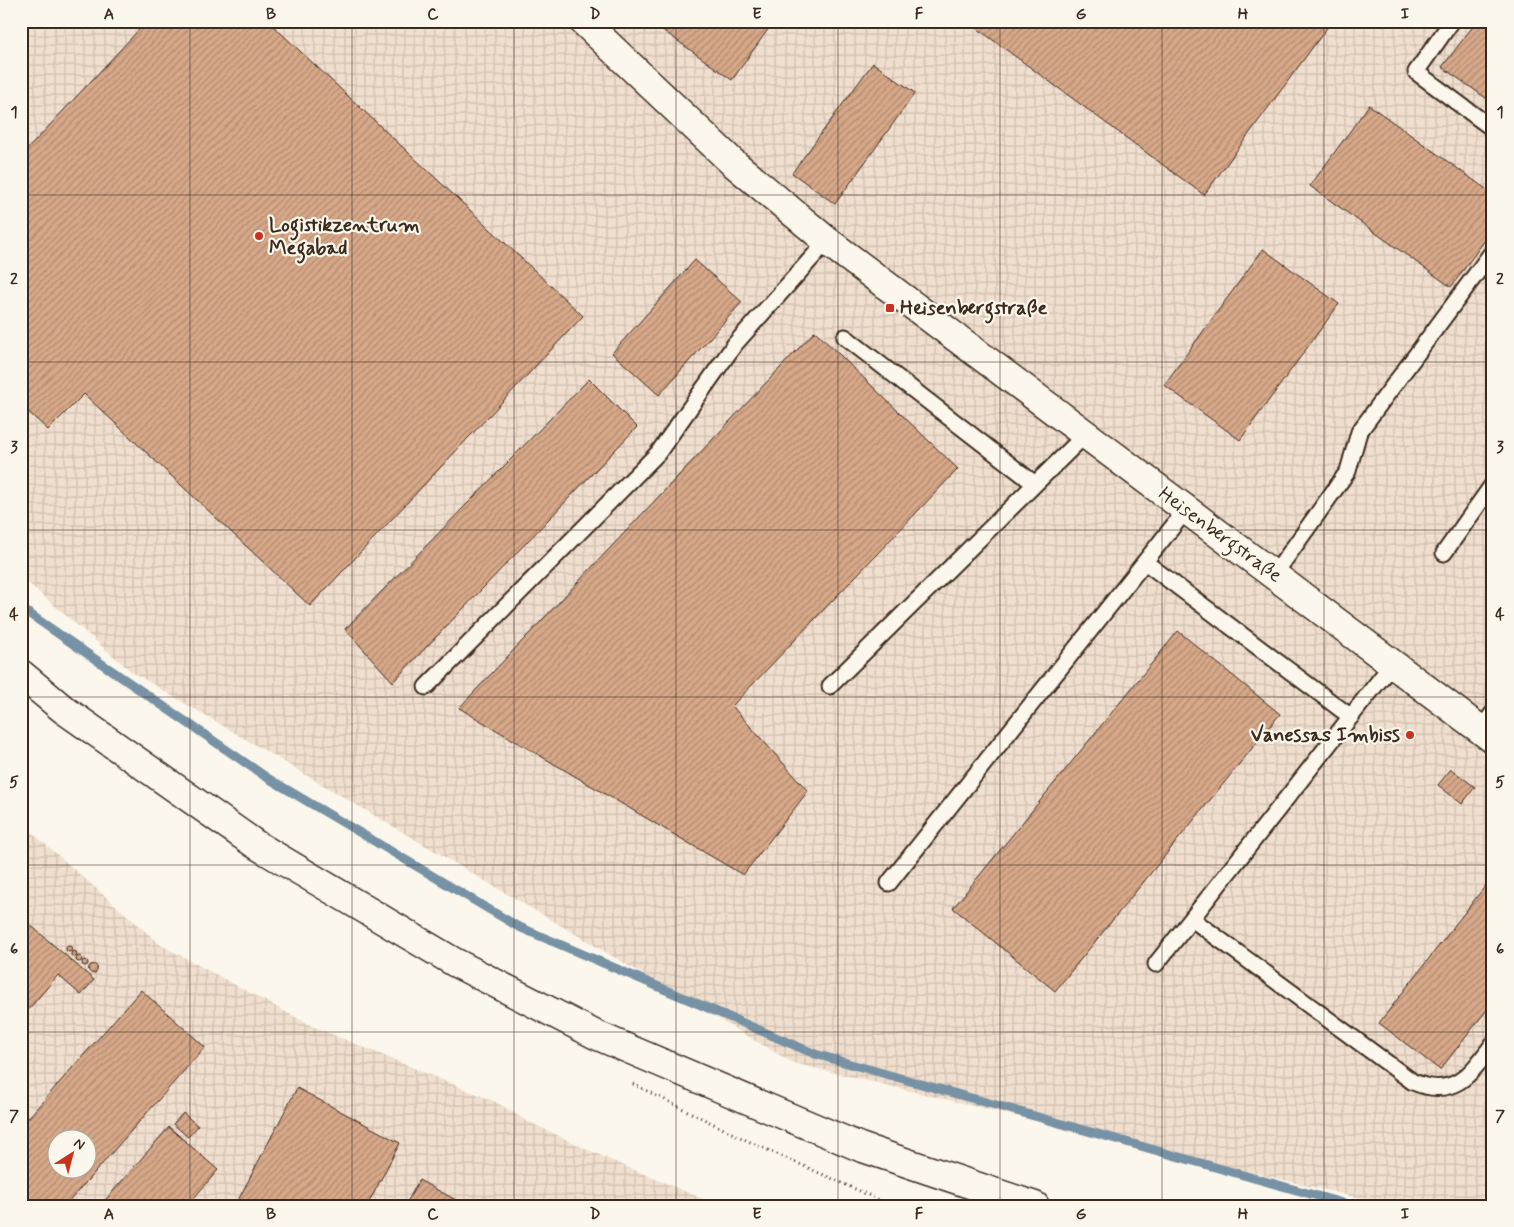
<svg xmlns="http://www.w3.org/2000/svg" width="1514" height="1227" viewBox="0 0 1514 1227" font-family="Mynerve,sans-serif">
	<defs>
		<pattern id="industrial-grid" width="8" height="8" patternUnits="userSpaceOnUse" patternTransform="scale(1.25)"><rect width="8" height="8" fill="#f0dfce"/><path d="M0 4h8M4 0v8" fill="none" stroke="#cfc0b0"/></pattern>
		<pattern id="building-hatch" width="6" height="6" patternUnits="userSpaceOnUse" patternTransform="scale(1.25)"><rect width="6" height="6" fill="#d7a889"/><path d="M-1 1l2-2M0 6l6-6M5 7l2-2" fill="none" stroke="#b0896f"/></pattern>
	</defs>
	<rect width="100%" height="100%" fill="#fbf7ec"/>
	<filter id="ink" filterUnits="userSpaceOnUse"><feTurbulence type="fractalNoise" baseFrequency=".02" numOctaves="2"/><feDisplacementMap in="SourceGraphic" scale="10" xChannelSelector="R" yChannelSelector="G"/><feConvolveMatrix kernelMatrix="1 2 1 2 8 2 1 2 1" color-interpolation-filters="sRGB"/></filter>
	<g filter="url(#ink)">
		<path fill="url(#industrial-grid)" fill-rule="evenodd" d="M21,21h1472v1185h-100l-600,-143 -661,-391 -111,-95z
			M21,823l140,122 151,81 184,76 31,19 81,38 112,47h-699zM58,1140h30v30h-30z"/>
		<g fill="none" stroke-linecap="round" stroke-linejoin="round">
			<path stroke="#7792a5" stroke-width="9" d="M21,608l245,169 251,149 298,128 538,152"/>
		</g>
		<path fill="url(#building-hatch)" stroke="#3b2a1e" fill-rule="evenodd" d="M147,21h121l315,295 -273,290 -226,-212 -36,36 -27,-25v-249z
			M650,21h124l-42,59z
			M967,21h365l-128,174z
			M1477,21h16v82l-51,-36z
			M873,63l42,30 -80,111 -43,-31z
			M1369,105l124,89v35l-42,58 -141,-101z
			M1263,249l76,55 -99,136 -76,-55z
			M695,260l47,42 -83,93 -47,-42z
			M815,331l143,138 -226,237 76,85 -65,84 -284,-167z
			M589,379l48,48 -244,255 -48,-53z
			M1178,631l102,83 -225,277 -102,-83z
			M1451,769l24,18 -13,17 -24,-19z
			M1493,876v126l-53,68 -61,-47z
			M21,917l73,63 -13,15 -23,-20 -37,43z
			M66 949a3 3 0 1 1 6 0a3 3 0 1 1-6 0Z
			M71 954a3 3 0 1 1 6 0a3 3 0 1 1-6 0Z
			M76 959a3 3 0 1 1 6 0a3 3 0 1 1-6 0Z
			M82 963a3 3 0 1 1 6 0a3 3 0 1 1-6 0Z
			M88.5 969a4.5 4.5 0 1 1 9 0a4.5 4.5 0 1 1-9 0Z
			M141,990l64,57 -140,159h-36l-8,-7v-73zM58,1140h30v30h-30z
			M297,1088l103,55 -33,63h-132z
			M183,1113l15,13 -10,11 -15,-13z
			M169,1127l49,43 -31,36h-87z
			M419,1180l48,26h-62z"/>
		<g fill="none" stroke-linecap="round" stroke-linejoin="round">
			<g stroke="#3b2a1e" stroke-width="19">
				<path id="service" d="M1452,21l-36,51 77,57
					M845,337l190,147
					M1444,553l49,-69
					M1145,562l206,155
					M1274,575l74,-104 11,-39 134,-181
					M830,686l255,-251
					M426,687l232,-234 77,-109 92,-103
					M1480,730l13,-17
					M889,883l297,-373
					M1192,919l221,163c41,17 57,-7 80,-38
					M1156,964l237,-301"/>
			</g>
			<g stroke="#3b2a1e" stroke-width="31">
				<path id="minor" d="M583,21l148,140 96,80 666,498"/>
			</g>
			<g stroke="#3b2a1e" stroke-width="31">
				<path id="secondary" d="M21,674l42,35 192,135 199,118 142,73 169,72 95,40 175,59"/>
			</g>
			<path stroke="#3b2a1e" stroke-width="3" stroke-dasharray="1 4" stroke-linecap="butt" d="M21,715l8,5
				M633,1084l115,57 145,65"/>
			<use href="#service" stroke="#fbf7ec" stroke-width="15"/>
			<use href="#minor" stroke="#fbf7ec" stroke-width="28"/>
			<use href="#secondary" stroke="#fbf7ec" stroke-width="28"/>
		</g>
	</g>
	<path fill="none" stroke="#3b2a1e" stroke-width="1" stroke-opacity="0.55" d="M190,21v1185M352,21v1185M514,21v1185M676,21v1185M838,21v1185M1000,21v1185M1162,21v1185M1324,21v1185M21,195h1472M21,362h1472M21,530h1472M21,697h1472M21,865h1472M21,1032h1472"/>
	<g fill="#c8321e" stroke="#fbf7ec" stroke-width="2">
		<circle cx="259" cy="236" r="5"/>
		<rect x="885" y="303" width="10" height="10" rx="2.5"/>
		<circle cx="1410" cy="735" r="5"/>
	</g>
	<g text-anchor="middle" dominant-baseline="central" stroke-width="4.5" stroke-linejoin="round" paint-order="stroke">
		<g font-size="20" font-weight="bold" fill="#3b2a1e" stroke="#fbf7ec" text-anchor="start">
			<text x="269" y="225">Logistikzentrum<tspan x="269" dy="23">Megabad</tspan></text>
			<text x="900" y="308">Heisenbergstraße</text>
			<text x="1400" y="735" text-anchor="end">Vanessas Imbiss</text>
		</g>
		<g font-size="20" fill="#3b2a1e" stroke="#fbf7ec">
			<text transform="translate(1220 535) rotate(36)">Heisenbergstraße</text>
		</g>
	</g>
	<rect width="1514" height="1227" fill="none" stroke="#fbf7ec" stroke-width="55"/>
	<g transform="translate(72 1154) rotate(36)"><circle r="24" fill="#fbf7ec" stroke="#aea59a"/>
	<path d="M0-4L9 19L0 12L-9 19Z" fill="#c8321e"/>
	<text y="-8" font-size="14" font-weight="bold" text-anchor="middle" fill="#3b2a1e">N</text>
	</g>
	<rect x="28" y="28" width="1458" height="1172" fill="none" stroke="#3b2a1e" stroke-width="2"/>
	<g font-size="16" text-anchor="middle" font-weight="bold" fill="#3b2a1e">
		<text x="109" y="19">A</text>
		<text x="271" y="19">B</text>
		<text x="433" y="19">C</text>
		<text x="595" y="19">D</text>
		<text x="757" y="19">E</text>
		<text x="919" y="19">F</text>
		<text x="1081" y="19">G</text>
		<text x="1243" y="19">H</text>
		<text x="1405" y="19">I</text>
		<text x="14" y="117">1</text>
		<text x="1500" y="117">1</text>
		<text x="14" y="284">2</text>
		<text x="1500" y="284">2</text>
		<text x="14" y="452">3</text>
		<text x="1500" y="452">3</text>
		<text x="14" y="619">4</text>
		<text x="1500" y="619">4</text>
		<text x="14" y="787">5</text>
		<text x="1500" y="787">5</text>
		<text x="14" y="954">6</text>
		<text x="1500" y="954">6</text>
		<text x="14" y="1121">7</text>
		<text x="1500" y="1121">7</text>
		<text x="109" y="1219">A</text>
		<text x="271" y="1219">B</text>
		<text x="433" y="1219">C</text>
		<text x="595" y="1219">D</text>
		<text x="757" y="1219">E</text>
		<text x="919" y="1219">F</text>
		<text x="1081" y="1219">G</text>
		<text x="1243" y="1219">H</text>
		<text x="1405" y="1219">I</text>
	</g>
</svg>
